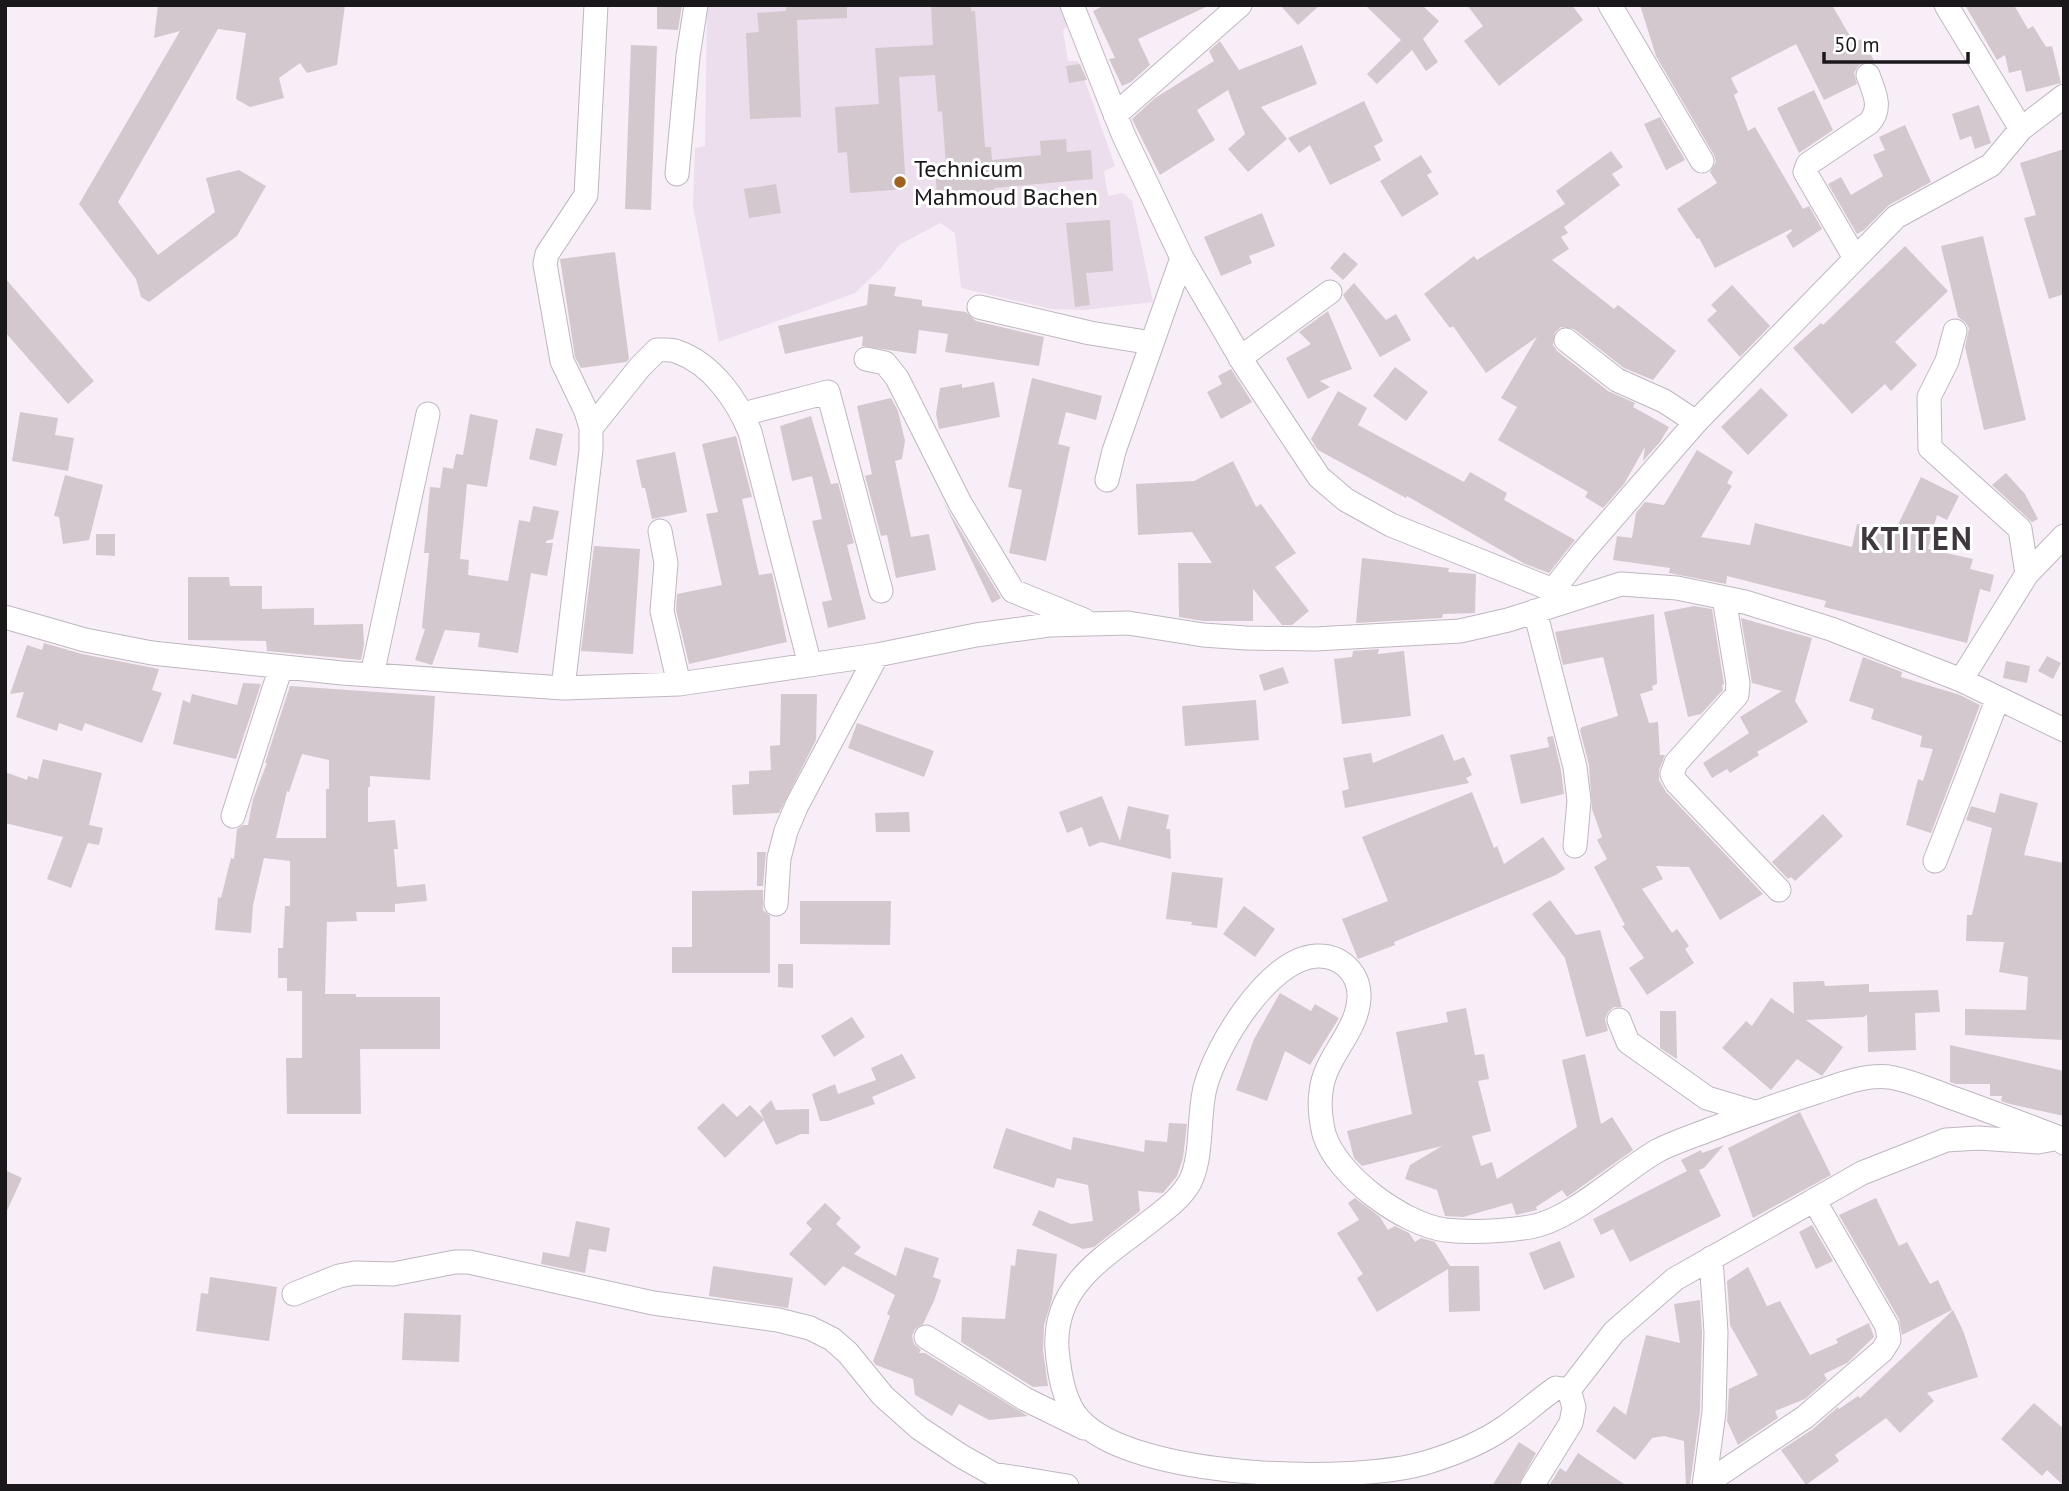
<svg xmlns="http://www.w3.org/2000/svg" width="2069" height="1491" viewBox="0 0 2069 1491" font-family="'PT Sans',sans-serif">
	<rect width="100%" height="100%" fill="#f7eef8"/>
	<path fill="#ecdeed" d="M710,5h353l6,18 -6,8 5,30h10l37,105 -11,5 4,25 15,-3 9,8 21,101 -68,8 -34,-1 -90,-21 -6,-55 -15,-10 -41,22 -18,23 -26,25 -136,49 -26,-136 2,-58 10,-2 2,-137z"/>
	<path fill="#d3c8ce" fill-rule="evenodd" d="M158,5h187l-8,60 -30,8 -7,-10 -21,15 5,20 -34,9 -14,-8 10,-66 -28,-4 -100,173 40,53 57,-43 -9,-34 33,-8 27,16 -29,50 -88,66 -8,-5 -5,-18 -57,-75 101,-173 -26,7z
		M657,5h25l-4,25 -21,-1z
		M786,5h61v13l-50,2 4,97 -51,2 -4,-86 13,-1 -2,-19 29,-2z
		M931,5h40v6h4l10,136h6l1,13 49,-5 -1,-14 26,-2 1,13 24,-2 2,29 -99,9v5l-57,4 -2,-31 11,-1 -4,-54 -4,1 -3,-37 -36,2 7,112 -56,4 -3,-41 -9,1 -3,-46 44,-3 -4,-56 58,-3z
		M1105,5h105l-72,34 12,26 -19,17 -9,4 -13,-27 6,-1 -22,-47z
		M1280,5h40l-22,20z
		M1365,5h57l17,16 -16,18 15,23 -12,9 -14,-21 -35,34 -10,-10 34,-34z
		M1467,5h105l11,15 -84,66 -35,-45 19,-15z
		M1640,5h192l22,38 9,-5 12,25 -11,-1 -6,4 -4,7 3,11 -33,16 -28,-56 -65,34 7,14 -4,3 14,36 7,-4 48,82 6,-3 13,23 -29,19 -7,-12 6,-5 -1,-2 -76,39 -16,-30 -2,1 -20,-30 40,-26 -7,-11 6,-10 -2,-7 -58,-99z
		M1965,5h49l14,24 5,-3 13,21 6,-1 9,37 -35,9 -5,-22 -12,3 -4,-18 -8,5z
		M1220,41l19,29 63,-25 15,39 -56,23 26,32 -39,33 -20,-23 17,-15 -17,-44 -31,20 18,30 -55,35 -28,-56 23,-21 59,-37 -5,-10z
		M631,45l26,1 -6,164 -26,-1z
		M1080,64l7,16 -18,3 -3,-17z
		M1814,90l19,40 -34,23 -22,-45z
		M1364,101l19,40 -9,5 7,14 -51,25 -20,-40 -11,8 -11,-15z
		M1979,105l12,38 -16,6 -4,-13 -11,4 -8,-26z
		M1660,117l25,43 -19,10 -22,-46z
		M1905,125l26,57 -42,23 -25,25 -7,4 -29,-50 13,-7 10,18 32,-19 -10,-21 12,-5 -6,-13z
		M2064,149v145l-15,5 -25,-81 12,-3 -16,-52z
		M1611,151l12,16 -11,7 8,11 -56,42 4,6 -7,4 8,12 -17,11 62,49 4,-4 58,46 -23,29 -29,-12 -50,-39 -13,-2 -6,5 -2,13 4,6 51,40 27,12 -2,4 36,20 -9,15 -17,19 2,-14 -21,37 -21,24 -18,-11 3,-5 -90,-52 19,-33 -16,-9 36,-61 -51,36 -33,-47 -3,2 -26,-34 50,-38 3,4 88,-56 -9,-13z
		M1421,155l11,17 -5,3 12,19 -37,23 -22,-36z
		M776,184l5,29 -32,5 -5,-29z
		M1262,213l13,33 -26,10 3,7 -31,13 -17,-39z
		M1110,220l3,51 -27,2 4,32 -15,2 -9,-84z
		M1983,236l43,184 -42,10 -19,-83 4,-19 -4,-6 -7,-5 -17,-71z
		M1905,246l43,45 -53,51 22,23 -26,26 -6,-7 -33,30 -59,-66 28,-25 2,2z
		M615,252l14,107 -3,3 -45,6 -6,-11 -15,-98z
		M1344,252l14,12 -15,16 -13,-12z
		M5,278l89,103 -26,23 -63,-72z
		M1354,283l32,37 10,-6 15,26 -31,17 -37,-62z
		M869,284l27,3 -2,9 28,4v6l44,6 10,9 68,16 -5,29 -94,-14 3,-18 -29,-4 -3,24 -54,-8 1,-10 -78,18 -7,-28 89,-21z
		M1732,285l38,41 -30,31 -33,-37 10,-9 -6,-6z
		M1328,311l24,58 -32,12 10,6 -22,12 -22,-41 25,-14 -12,-12z
		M1395,367l33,25 -22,29 -33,-25z
		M1231,369l21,33 -31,17 -14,-27 15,-8 -4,-8z
		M1032,378l70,18 -6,24 -30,-8 -8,32 12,3 -24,114 -37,-8 13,-63 -14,-3z
		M994,382l6,35 -61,12 -3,-15 4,-26 22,-4v4z
		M1761,388l27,27 -40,40 -27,-28z
		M1338,391l29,17 -9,17 106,57 6,-10 37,21 -3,7 71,40 -26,33 -24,-9 -118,-68 -1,2 -88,-48 -7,-11z
		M891,398l7,13 7,30 -3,18 -7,2 16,76 18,-3 7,36 -40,8 -9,-43 -6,1 -16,-60 7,-2 -15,-68z
		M20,412l38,6 -3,17 19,3 -6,33 -56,-10z
		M470,414l28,6 -11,67 -20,-3 -7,75 9,1 -1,15 40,6 11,-61 11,2 3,-16 26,5 -6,28 -7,2v2h7l-6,33 -16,-3 -13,80 -40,-6 2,-14 -35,-3 -13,35 -17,-5 10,-31 -3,-1 7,-75h-5l6,-66 10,1 3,-21 10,2 3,-15 7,1z
		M811,416l20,68 7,-1 16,60 -7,2 19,74 -38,9 -6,-26 10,-2 -20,-79 10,-2 -10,-43 -20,5 -12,-55z
		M536,428l27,6 -7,32 -27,-7z
		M736,436l16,61 -10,2 17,76 13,-2 15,69 -98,22 -13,-54 1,-16 45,-9 -16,-71 12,-2 -16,-68z
		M1697,450l36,22 -6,11 5,3 -31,51 49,8 5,-22 97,24 5,-23 37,9 27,-56 38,19 -12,24 -10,-5 -9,34 45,10 -3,10 24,6 -4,17 -10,-3 -13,54 -143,-36 2,-6 -99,-25 -1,8 -57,-11 1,-5 -57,-8 4,-24 15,2 4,-25 9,-11 19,3z
		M675,452l12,60 -35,7 -7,-31h-3l-6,-28z
		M1233,461l23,46 5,-3 35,49 -21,14 34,44 -17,14h-10l-29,-36v32h-50l-24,-4 -1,-54h34l-20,-31 -54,3 -2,-51 58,-3z
		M2006,473l19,21 13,25 -6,3 -40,-37z
		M65,475l38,10 -14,55 -26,4 -4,-27 -5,-1z
		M943,501l5,9 53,88 -9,5z
		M96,534h19v22l-19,-1z
		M594,546l46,3 -7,105 -52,-3z
		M1362,558l87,10 -1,4 28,2 -1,39 -32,1 -1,4 -86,5z
		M188,577h41l1,9h32v23l52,-1v17l49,-1 1,21 -3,15 -94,-9 -1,-10 -78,-1z
		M1694,606l18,3 12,75 -2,1 1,5 -22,24 -13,3 -24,-105z
		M1654,614l3,70 -5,2 1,4 -13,4 9,29 9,-1 2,33h5l-6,15v10l7,12 97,102 -43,26 -31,-53 -33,-1 7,13 -21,10 30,44 5,-4 12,17 -4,3 9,14 -47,32 -18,-27 15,-10 -22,-32 3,-1 -31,-58 13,-8 -10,-19 5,-3 -10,-28 -3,-44 -9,-35 2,-3 36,-11 -15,-59 -40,8 -8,-33z
		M1741,618l71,20 -17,63 13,21 -51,30 2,3 -29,18 -3,-4 -15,9 -9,-15 46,-30 -9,-16 42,-26 -30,-8z
		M44,643l38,11 77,15 -7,21 10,3 -20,50 -57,-20 -3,8 -23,-8 -2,8 -41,-14 8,-25 -14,2 17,-49 15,5z
		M1379,649l-1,5 26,-3 7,65 -69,8 -8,-65 18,-2 1,-6z
		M2047,656l14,7 -8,16 -15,-8z
		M1863,657l39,15 -1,5 59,18 20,10 -49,128 -25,-8 12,-46 5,2 10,-32 -13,-2 2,-11 -51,-17 3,-10 -25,-8z
		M2006,661l24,5 -3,17 -24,-5z
		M1283,667l6,16 -25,8 -5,-16z
		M243,683l18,1 -25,75 -63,-15 10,-44 7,3 2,-9 45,11z
		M290,686l145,10 -5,84 -60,-4v11h-2v35l27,-2 3,29h-4l3,38 28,-3 2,17 -32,3v8h-39l1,9 -30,1 -2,72h31v3h84v52h-80l1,65h-74l-1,-56h16v-67h-15v-13h-9v-30h5l2,-42h5v-45l-26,-3 -11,47 -2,28 -36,-3 3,-33 3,1 10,-40 3,1 3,-30 6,-4h5l5,-26 14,-36h-2zM302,754l27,6v29h-3v49h-50l11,-47 2,1z
		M781,694h36l-1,46 -37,73 -46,2 -1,-30 17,-1v-13l22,-1 -1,-24 10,-1z
		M1256,700l3,40 -74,6 -3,-40z
		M857,723l77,28 -10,26 -76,-29z
		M1443,734l11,27 10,-4 8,18 -6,3 3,5 -124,25 -3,-17 7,-2 -6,-31 28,-5 2,10z
		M1553,736l8,34 3,24 -43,10 -11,-49 39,-8 -2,-10z
		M43,759l59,14 -13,52 14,3 -4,17 -11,-2 -17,45 -24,-9 16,-42 -58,-14v-51l22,8 1,-4 10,3z
		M1472,792l22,56 3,-2 7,18 39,-27 22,32 -9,6 -162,67 1,3 -37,14 -16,-40 46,-18 -26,-64z
		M2000,793l38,10 -14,52 40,8v177l-99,-5v-26l61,1 2,-33 -29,-5 5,-30 -38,-1 1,-26h5l20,-87 -26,-8 5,-14 24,7z
		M1102,796l18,45 8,-35 41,9 -3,14h4l1,30 -70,-17 -12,5 -7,-20 -15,6 -8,-21z
		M909,812l1,20h-34l-1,-19z
		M1823,814l20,22 -48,45 -4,-4 -3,2 -16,-17z
		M757,852h9l-3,34h-6z
		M1172,872l51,6 -6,50 -26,-3 1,-3 -26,-3z
		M763,890v20l7,6v57h-98v-26h20v-56z
		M1550,900l26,35 24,-5 22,77h-8l-6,5 -3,7 3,12 -22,6 -21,-79 -33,-44z
		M800,901h91l-1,44 -90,-1z
		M1244,906l31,23 -20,28 -32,-23z
		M778,964h15v24l-15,-1z
		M1824,981l1,5 44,-2v8l69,-2 2,22 -25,1 1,37 -48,2 -1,-38 -3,3 -58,3 37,27 -21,29 -25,-17 -26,31 -49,-42 24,-27 6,5 19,-28 23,16 -1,-32z
		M1280,993l31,18 4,-7 24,14 -29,47 -25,-14 -18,50 -31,-11 18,-51z
		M1466,1008l9,47 9,-1 5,25 -11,2 13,50 -19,5 9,30 11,-4 5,17 80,-52 -15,-67 23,-6 16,70 11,-7 21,33 -66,47 -5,-7 -26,17 1,3 -21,5 -4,-12 -49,14 -18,-1 -8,-26 -32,-11 5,-14 32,-19 -80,20 -8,-8 -7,-27 65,-17 -16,-82 52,-10 -2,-10z
		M1660,1011h16l1,48 -17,-11z
		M852,1017l13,20 -31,20 -13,-21z
		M1950,1045l114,26v45l-54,-12 -9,-3 1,-5h-12v-12h-34l-6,-2z
		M902,1054l14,24 -44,19 3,7 -47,17h-8l-8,-27 23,-10 3,10 38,-14 -5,-12z
		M771,1100l5,10 33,-1v25h-8l-25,11 -12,-25 -39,38 -28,-30 26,-25 14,14 13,-12 14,14 -4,-8z
		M1800,1112l31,63 -78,43 -25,-70z
		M1169,1123l18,1 -4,34 -6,18 -14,17 -25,-2 2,20 -46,36 -11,2 -51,-24 7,-15 32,14 22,-3 -5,-36 -31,-7 -3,10 -61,-20 13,-40 65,22 2,-13 71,15 1,-12 22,2z
		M1724,1145l-20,23 -5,2 22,46 -91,46 -17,-33 -12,6 -8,-16 94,-48 -6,-11 20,-10 1,3z
		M5,1170l17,8 -17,37z
		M1355,1198l25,19 8,13 7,-4 14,7 6,9 6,-4 14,4 15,24h29l1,45 -31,1 -1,-43 -71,43 -20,-34 6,-4 -26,-41 22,-13 -11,-17z
		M1876,1198l23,48 8,-4 23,42 8,-4 14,30 -50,25 -3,-16 -60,-104z
		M825,1203l16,15 -5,6 25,23 -7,7 42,22 9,-29 34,11 -6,19 8,3 -7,21 -11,23 -8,5 -3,7 2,8 7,6 -2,3h6l103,63 -39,4 -30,-16 -7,12 -37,-21 -2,-16 -37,-14 -3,-4 17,-45 -3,-2 8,-19 -52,-29 -18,20 -36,-32 23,-25 -6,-6z
		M576,1221l34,7 -4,24 -17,-3 -4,24 -44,-9 2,-12 26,5z
		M1812,1225l21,36 -17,8 -17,-37z
		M1560,1241l15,36 -31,13 -15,-37z
		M1017,1249l40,5 -5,45 -8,26 -1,25 5,36 -15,1 -72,-45 1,-25 43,2 6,-54 4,1z
		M713,1266l80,12 -5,30 -79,-12z
		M1748,1267l19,39 13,-5 30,54 28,-12 -2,-4 33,-16 5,14 -27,26 -23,11 3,6 -22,19 -30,12 3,7 -40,27 -11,-24 2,-32 29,-14 -28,-50 -3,-44z
		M210,1277l67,10 -8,54 -73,-10 5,-38 7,1z
		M1700,1300l2,32 -2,79 -10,74 -4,1 -2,-45 -20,-5 -12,2 -17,22 -39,-29 18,-25 12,9 20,-80 34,8 -6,-39z
		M1953,1310l11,23 14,44 -51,16 7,8 -34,32 -14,-15 -51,37 4,6 -33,24 -25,-35 32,-21 25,-22 1,2 19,-13 2,2z
		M404,1313l57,2 -2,47 -57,-2z
		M2034,1403l30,26v57l-17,-16 -5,6 -41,-37z
		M1519,1442l17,11 -18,33h-26z
		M1578,1453l49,33h-78l11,-18 6,4z"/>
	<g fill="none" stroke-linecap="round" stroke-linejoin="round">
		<g stroke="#bfb7c0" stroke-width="25">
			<path id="minor" d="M1072,5l51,129 59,124 62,106 75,113 27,23 45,25 182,73
				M1610,5l92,156
				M1946,5l75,124
				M1115,115l125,-110
				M677,174l11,-118 8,-51
				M1855,258l-50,-86 3,-8 61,-41c14,-15 5,-31 -1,-48
				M979,307l111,26 62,10
				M1955,331l-8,30 -18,36 1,51 90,81 7,45
				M1566,340l51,40 47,21 32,21
				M1240,358l90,-66
				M866,359l19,4 12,15 63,125 53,88 71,29
				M743,414l85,-22 53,199
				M591,428l49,-61 17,-17c7,0 15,-1 21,2 34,12 59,48 72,80l60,233
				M1107,480l7,-29 68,-193
				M660,531l6,32 -4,48 17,73
				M1553,590l30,-38 113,-130 200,-205 95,-52 30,-36 43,-33
				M1724,598l14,85 -1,12 -61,68 -4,11 4,8 103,108
				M1535,611l40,156 4,34 -4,45
				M5,617l80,23 67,13 190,20 221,15 116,-4 198,-29 99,-20 73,-10 79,-2 75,12 43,3 69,1 145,-8 48,-11 113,-36 56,4 68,14 86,27 130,51 103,50
				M372,675l56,-261
				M1961,680l66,-106 37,-38
				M563,688l28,-238v-22l-5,-17 -24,-50 -17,-97 2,-10 39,-59 10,-190
				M233,816l48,-149
				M1935,861l63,-163
				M776,904l3,-46 7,-27 11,-26 80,-150
				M1619,1020l9,22 79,56 47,14
				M294,1294l45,-18 16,-3 38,1 62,-12h14l184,41 125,17 32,8 22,11 16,14 35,43 36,32 42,28 32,18 74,12
				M926,1337l99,62 59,29
				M1569,1390l45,-58 61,-53 187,-106 84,-33 32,-2 60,4 16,-3
				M1705,1484l100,-67 77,-66 7,-11 -2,-14 -73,-126
				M1532,1486l39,-63 3,-16 -5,-17 -13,-2c-18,12 -33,27 -51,39 -23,16 -51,27 -77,35 -74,23 -296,17 -349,-43 -16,-17 -20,-48 -22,-70 -4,-66 50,-93 96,-130 14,-11 28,-21 37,-37 13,-26 8,-66 15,-94 11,-43 64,-130 112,-132 23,-1 41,16 42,38 1,37 -35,62 -38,98 -2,13 0,29 3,42 13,42 79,90 121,96 27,3 58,1 85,-3 42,-7 89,-54 127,-76 15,-8 33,-14 49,-20 37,-14 73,-27 111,-39 22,-7 48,-18 72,-15 20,3 42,13 61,20 37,13 73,27 110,41l4,5
				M1704,1486l10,-74 2,-80 -5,-74"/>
		</g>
		<use href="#minor" stroke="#fff" stroke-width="23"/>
	</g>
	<circle fill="#9e6323" stroke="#fff" stroke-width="2.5" cx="900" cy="182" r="7"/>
	<g text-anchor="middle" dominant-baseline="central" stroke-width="6" stroke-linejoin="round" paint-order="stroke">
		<g font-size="24" fill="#1b181c" stroke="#fff" text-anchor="start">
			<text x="914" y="168">Technicum<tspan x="914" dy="28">Mahmoud Bachen</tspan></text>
		</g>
		<g font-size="32" font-weight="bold" letter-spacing="2" fill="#3f383f" stroke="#fff">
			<text x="1917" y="538">KTITEN</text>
		</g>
	</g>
	<rect width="2069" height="1491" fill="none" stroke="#1b181c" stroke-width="14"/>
	<path d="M1824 52v10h144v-10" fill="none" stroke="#1b181c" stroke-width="3.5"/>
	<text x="1834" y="52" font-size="21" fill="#1b181c" stroke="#ffffff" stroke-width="5" paint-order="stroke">50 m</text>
</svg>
